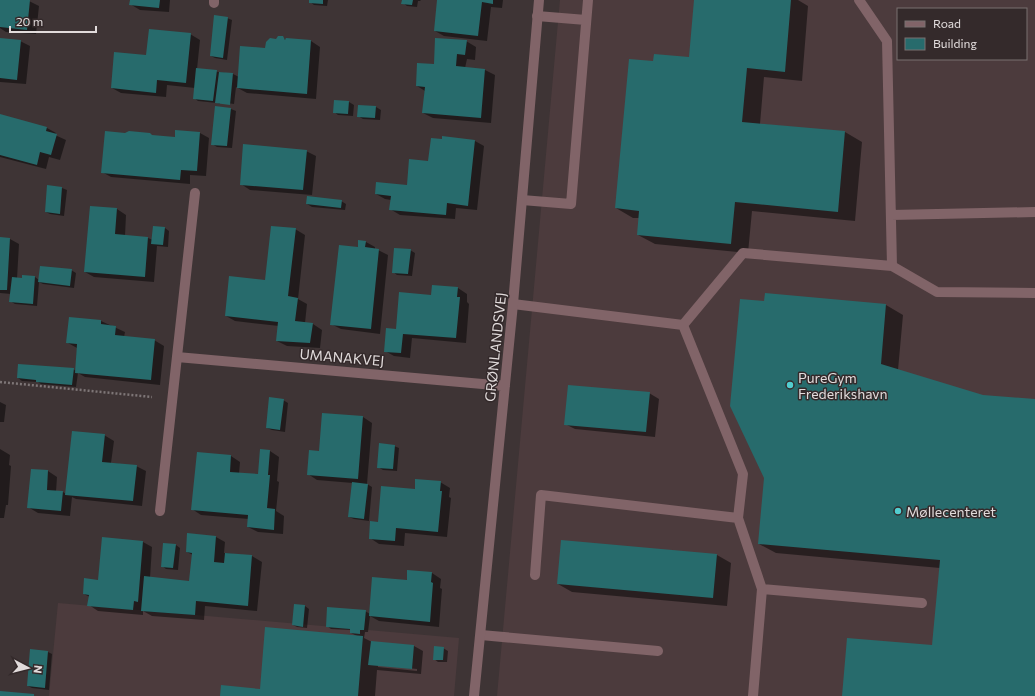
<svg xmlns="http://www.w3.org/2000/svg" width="1035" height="696" viewBox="0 0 1035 696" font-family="Commissioner,sans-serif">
	<rect width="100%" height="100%" fill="#3e3435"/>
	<path fill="#4c3b3d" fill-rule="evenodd" d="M560,0h475v696h-538zM898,9h128v50h-128z
		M58,603l401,35 -5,58h-405z"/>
	<path fill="#0007" fill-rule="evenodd" d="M0,0l29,1 10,5 -3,28 -30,-2 -6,-4z
		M131,0h39l-1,12 -29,-2 -10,-6z
		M310,0h18l-1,6 -13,-1 -4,-3z
		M403,0h18l-1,1h-2l-1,6 -10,-1 -4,-3z
		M438,0h65l-1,8 -11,-1 -4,34 -43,-5 -9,-5z
		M695,0h103l10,6 -6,75 -38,-4 -4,47 85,8 17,10 -7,79 -103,-10 -4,42 -93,-9 -17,-9 2,-17h-7l-17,-10 38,-146 36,-4z
		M227,18l5,2 -5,40 -12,-2 -4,-2z
		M190,34l10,6 -3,29 36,5 6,3 38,-37 5,-3 4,3 25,1 9,6 -4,52 -69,-6 -11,-6 -2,17 -14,-2v2l-3,-1 -19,-2 -4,-3 1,-10 -28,-3 -1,12 -45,-4 -9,-5 35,-32z
		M0,39l20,2 10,5 -4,38 -26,-2z
		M466,41l10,6 -1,13 -8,-1 -2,9 20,2 10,5 -4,48 -58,-5 -10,-5 2,-22 -8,-5 18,-21z
		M335,101l14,1 5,3 -1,11 -15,-1 -4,-3z
		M359,106l17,1 5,3 -1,10 -17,-1 -5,-3z
		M216,107l15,2 5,2 -4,37 -15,-1 -5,-3z
		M0,115l47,13 9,5 -1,2 11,5 -6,20 -11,-3 -3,12 -46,-12z
		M200,133l9,5 -3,38 -16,-1v9l-79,-7 -9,-5 53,-35 20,2z
		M475,141l9,5 -7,64 -21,-2 -1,11 -55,-4 -10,-6 1,-9 -6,-1 -9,-5 32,-8 21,-24z
		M306,151l10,5 -4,39 -62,-5 -9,-6z
		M48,186l14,2 5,2 -3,26 -14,-2 -4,-2z
		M341,201l5,3 -1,6 -33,-3 -5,-3z
		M91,207l26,2 9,6 -1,21 23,2 5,2 12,-12 4,3 -1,16 -11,-1 -3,36 -60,-5 -9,-5z
		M295,229l10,6 -7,64 9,5 -2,19 8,1 9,6 -2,18 -33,-2 -10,-5 2,-15 -44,-5 -9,-5 40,-35z
		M0,238l10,1 9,5 -2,35 18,-2 4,3 32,-10 5,3 -2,15 -31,-4 -4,-2 -2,24 -22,-2 -5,-3 1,-7 -11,-1z
		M366,242l9,5v2l3,1 10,5 -8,79 -39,-5 -10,-5 27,-76z
		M410,250l5,3 -3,23 -15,-1 -4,-3z
		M433,286l25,2 9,6v8l2,2 -3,39 -54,-5 -2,20 -16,-2 -9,-5 12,-21 35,-34z
		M765,302l121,3 17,10 -5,55 85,26 52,4v296h-192l90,-50 7,-78 -164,-15 -17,-9 6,-66z
		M101,321l24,11 -1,5 30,3 10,6 -4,39 -75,-8 -7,-4 -2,14 -35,-3 -3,-2 -16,-1 -4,-3 55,-9 3,2 1,-23 -9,-5z
		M649,393l10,6 -4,38 -80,-8 -10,-5z
		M283,400l5,3 -3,29 -13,-2 -5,-2z
		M0,402l6,3 -2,17h-4z
		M363,417l9,6 -5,61 5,3 -3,34 -15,-2 -5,-2 4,-34 -36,-3 -9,-6z
		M104,435l10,6 -3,22 25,3 10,5 -4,35 -66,-7 -4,-2 -2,19 -32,-3 -10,-6 20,-36 9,6 -1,15h7l3,2z
		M394,446l5,2 -2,23 -14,-1 -5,-3z
		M0,449l10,6 -1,10 2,1 -3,39h-2l-2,13h-4z
		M270,451l9,6 -2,24 2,1 -3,29 8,5 -1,18 -25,-2 -10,-5 1,-8 -48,-4 -9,-6 6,-56 33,3 9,6 -1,12 20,2z
		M440,482l10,6 -1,9 2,1 -4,39 -42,-4 -1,13 -25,-2 -9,-6 45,-48z
		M216,537l9,5 -1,11 28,3 10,6 -5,49 -52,-5 -1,14 -52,-4 -9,-5v4l-45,-4 -9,-6 1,-8 -6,-3 15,-13 4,-43 40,4 9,5 -2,31 40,4 3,-27 -6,-3z
		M562,541l155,14 14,8 -4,43 -155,-14 -14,-8z
		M176,545l4,3 -2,22 -12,-1 -4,-3z
		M432,573l9,6 -1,9 2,1 -3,38 -60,-6 -9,-5 -2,16h-3l-1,6 8,4 42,4 9,5 -2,23 -44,-4 -2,26h-154l40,-6 96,-54 -6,-3v-3l-20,-1 -4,-3 38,-15 5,3 38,-33zM378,665l39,4v2l-39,-4z
		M305,606l4,3 -2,19 -10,-1 -4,-2z
		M443,648l5,3 -1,11h-9l-4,-3z
		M48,652l4,2 -3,36 -17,-2 -4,-2z"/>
	<path fill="#276b6c" d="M0,0h30l-3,30 -27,-3z
		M130,0h30l-1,8 -30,-3z
		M309,0h14v4l-14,-1z
		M402,0h11l-1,5 -11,-1z
		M437,0h56v4l-11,-2 -4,34 -44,-5z
		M694,0h97l-6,72 -38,-4 -5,54 103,9 -7,81 -103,-10 -4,42 -94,-9 2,-24 -24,-3 14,-149 24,2 1,-7 35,3z
		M214,15l14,2 -5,41 -13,-2z
		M149,29l42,4 -5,50 -29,-3 -1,13 -45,-5 3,-36 32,3z
		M278,36h5l2,4 1,-2 25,2 -4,54 -70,-6 3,-42 25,2 1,-6 4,-4 6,1z
		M0,38l21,2 -4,40 -17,-2z
		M435,38l32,2 -2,15 -8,-1 -1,12 29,3 -4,49 -59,-5 3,-26 -9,-1 1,-23 17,1z
		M196,68l21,2 -4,31 -20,-2z
		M219,72l14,1 -3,32 -15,-2z
		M334,100l15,1 -1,13 -15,-1z
		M358,105l18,1 -1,12 -18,-1z
		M215,106l16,2 -4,38 -16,-1z
		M0,114l47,13 -1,4 11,3 -6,21 -11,-3 -3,13 -37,-10z
		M175,130l25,2 -3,39 -16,-1 -1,10 -79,-7 4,-42 20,2 4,-2 21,2 2,2 23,2z
		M442,136l33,4 -7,66 -21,-3 -1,12 -57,-5 2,-14 -16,-2 1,-12 31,3 2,-26 19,2 3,-23 11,1z
		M243,144l64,6 -4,40 -63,-5z
		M47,185l15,2 -2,27 -15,-2z
		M307,196l35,4 -1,8 -35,-4z
		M90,206l27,2 -2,26 33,3 -3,40 -61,-5z
		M153,226l12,1 -2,18 -12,-1z
		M271,226l25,2 -8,68 10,2 -3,23 18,2 -3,20 -34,-2 2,-19 -53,-6 4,-40 36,4z
		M0,237l10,1 -3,52h-7z
		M358,240l8,1 -1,6 14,2 -8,80 -41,-4 9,-80 19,2z
		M394,248l17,1 -3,25 -16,-1z
		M40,266l32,3 -2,17 -32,-4z
		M22,275l13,1 -2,28 -24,-2 3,-25 10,1z
		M432,285l26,2 -1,10h3l-4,41 -53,-4 -2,19 -17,-1 2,-24 10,1 3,-37 32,3z
		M765,293l121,11 -5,60 102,31 52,4v297h-193l5,-58 85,7 8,-85 -182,-16 6,-66 -34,-72 10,-107 24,2z
		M69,317l32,3v4l15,2 -1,9 40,4 -4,41 -76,-7 2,-29 -11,-1z
		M18,364l56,4 -2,17 -36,-3v-2l-19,-2z
		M568,385l82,7 -4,40 -82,-7z
		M269,397l15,2 -4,31 -14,-2z
		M322,413l41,3 -5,63 -51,-4 2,-25 10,1z
		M72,431l33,3 -3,28 35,3 -4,36 -68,-6z
		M379,443l16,2 -2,24 -16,-1z
		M260,449l10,1 -2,25h2l-3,33 8,1 -1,21 -27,-3 1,-12 -57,-5 6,-58 34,3 -1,17 28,2z
		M31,469l17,1 -1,20 16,1 -2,20 -34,-3z
		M415,479l26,2 -1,10h2l-4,41 -42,-4 -1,13 -26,-2 1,-18 8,1 3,-36 34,3z
		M352,482l16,2 -4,35 -16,-2z
		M187,533l29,3 -2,26 10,1 1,-10 27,2 -4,51 -52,-5 -1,14 -54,-4 3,-35 45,5 3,-28 -6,-1z
		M102,537l41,4 -5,61 -4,-1 -1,9 -46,-4 2,-11 -6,-1 1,-16 14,2z
		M561,540l156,14 -4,44 -156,-14z
		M163,543l13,1 -3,24 -12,-1z
		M407,570l25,2 -1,10 2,1 -3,39 -61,-6 3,-39 35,3z
		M294,604l11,1 -2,22 -11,-2z
		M327,607l39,3 -2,20h-4v4l-10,-1v-4l-24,-2z
		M265,627l98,9 -5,60h-138l1,-11 39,4z
		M371,641l43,4 -2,24 -44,-4z
		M434,646l10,1 -1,13h-10z
		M30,649l18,2 -3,37 -18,-2z
		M0,691l34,3v2h-34z"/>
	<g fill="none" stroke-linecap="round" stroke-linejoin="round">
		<path stroke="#7e7677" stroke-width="2.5" stroke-dasharray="2 2" stroke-linecap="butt" d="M0,382l152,15"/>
		<path stroke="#816468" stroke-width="10" d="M859,0l28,41 5,225
			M537,16l49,4
			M522,200l49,4 17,-204
			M891,215l144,-3
			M513,304l170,21 60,-72 149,13 45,26 98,1
			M683,325l60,149 -5,44 24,71 -9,107
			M535,575l6,-80 197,23
			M762,589l160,14
			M481,635l177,16"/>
		<path stroke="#816468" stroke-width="10" d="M214,3v-3
			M177,357l328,29
			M160,511l35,-318
			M474,696l39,-392 26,-304"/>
	</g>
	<g fill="#52cdcf" stroke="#342a2b" stroke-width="1.5">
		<circle cx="790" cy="385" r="4"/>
		<circle cx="898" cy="511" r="4"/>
	</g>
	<g text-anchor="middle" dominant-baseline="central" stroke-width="3" stroke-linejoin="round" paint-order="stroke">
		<g font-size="14" fill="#e1dbdb" stroke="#342a2b">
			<text transform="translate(495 347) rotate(-84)">GRØNLANDSVEJ</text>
			<text transform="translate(342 357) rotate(5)">UMANAKVEJ</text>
		</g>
		<g font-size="14" fill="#e1dbdb" stroke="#342a2b" text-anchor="start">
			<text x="798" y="377">PureGym<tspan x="798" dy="16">Frederikshavn</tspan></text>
			<text x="906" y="511">Møllecenteret</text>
		</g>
	</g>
	<rect x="897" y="8" width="130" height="52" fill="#342a2b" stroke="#797171"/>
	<rect x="905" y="21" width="20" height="6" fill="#816468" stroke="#797171"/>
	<text x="933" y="28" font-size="12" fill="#e1dbdb">Road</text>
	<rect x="905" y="38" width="20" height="12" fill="#276b6c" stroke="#797171"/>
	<text x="933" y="48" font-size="12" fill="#e1dbdb">Building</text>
	<g transform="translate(28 668) rotate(97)" stroke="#342a2b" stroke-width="3" paint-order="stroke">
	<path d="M0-3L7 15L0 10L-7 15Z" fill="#e1dbdb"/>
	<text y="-6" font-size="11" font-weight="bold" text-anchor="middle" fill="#e1dbdb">N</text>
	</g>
	<path d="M10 26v6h86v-6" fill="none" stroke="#e1dbdb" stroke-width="2"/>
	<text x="16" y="26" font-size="12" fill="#e1dbdb" stroke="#342a2b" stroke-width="3" paint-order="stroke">20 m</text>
</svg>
